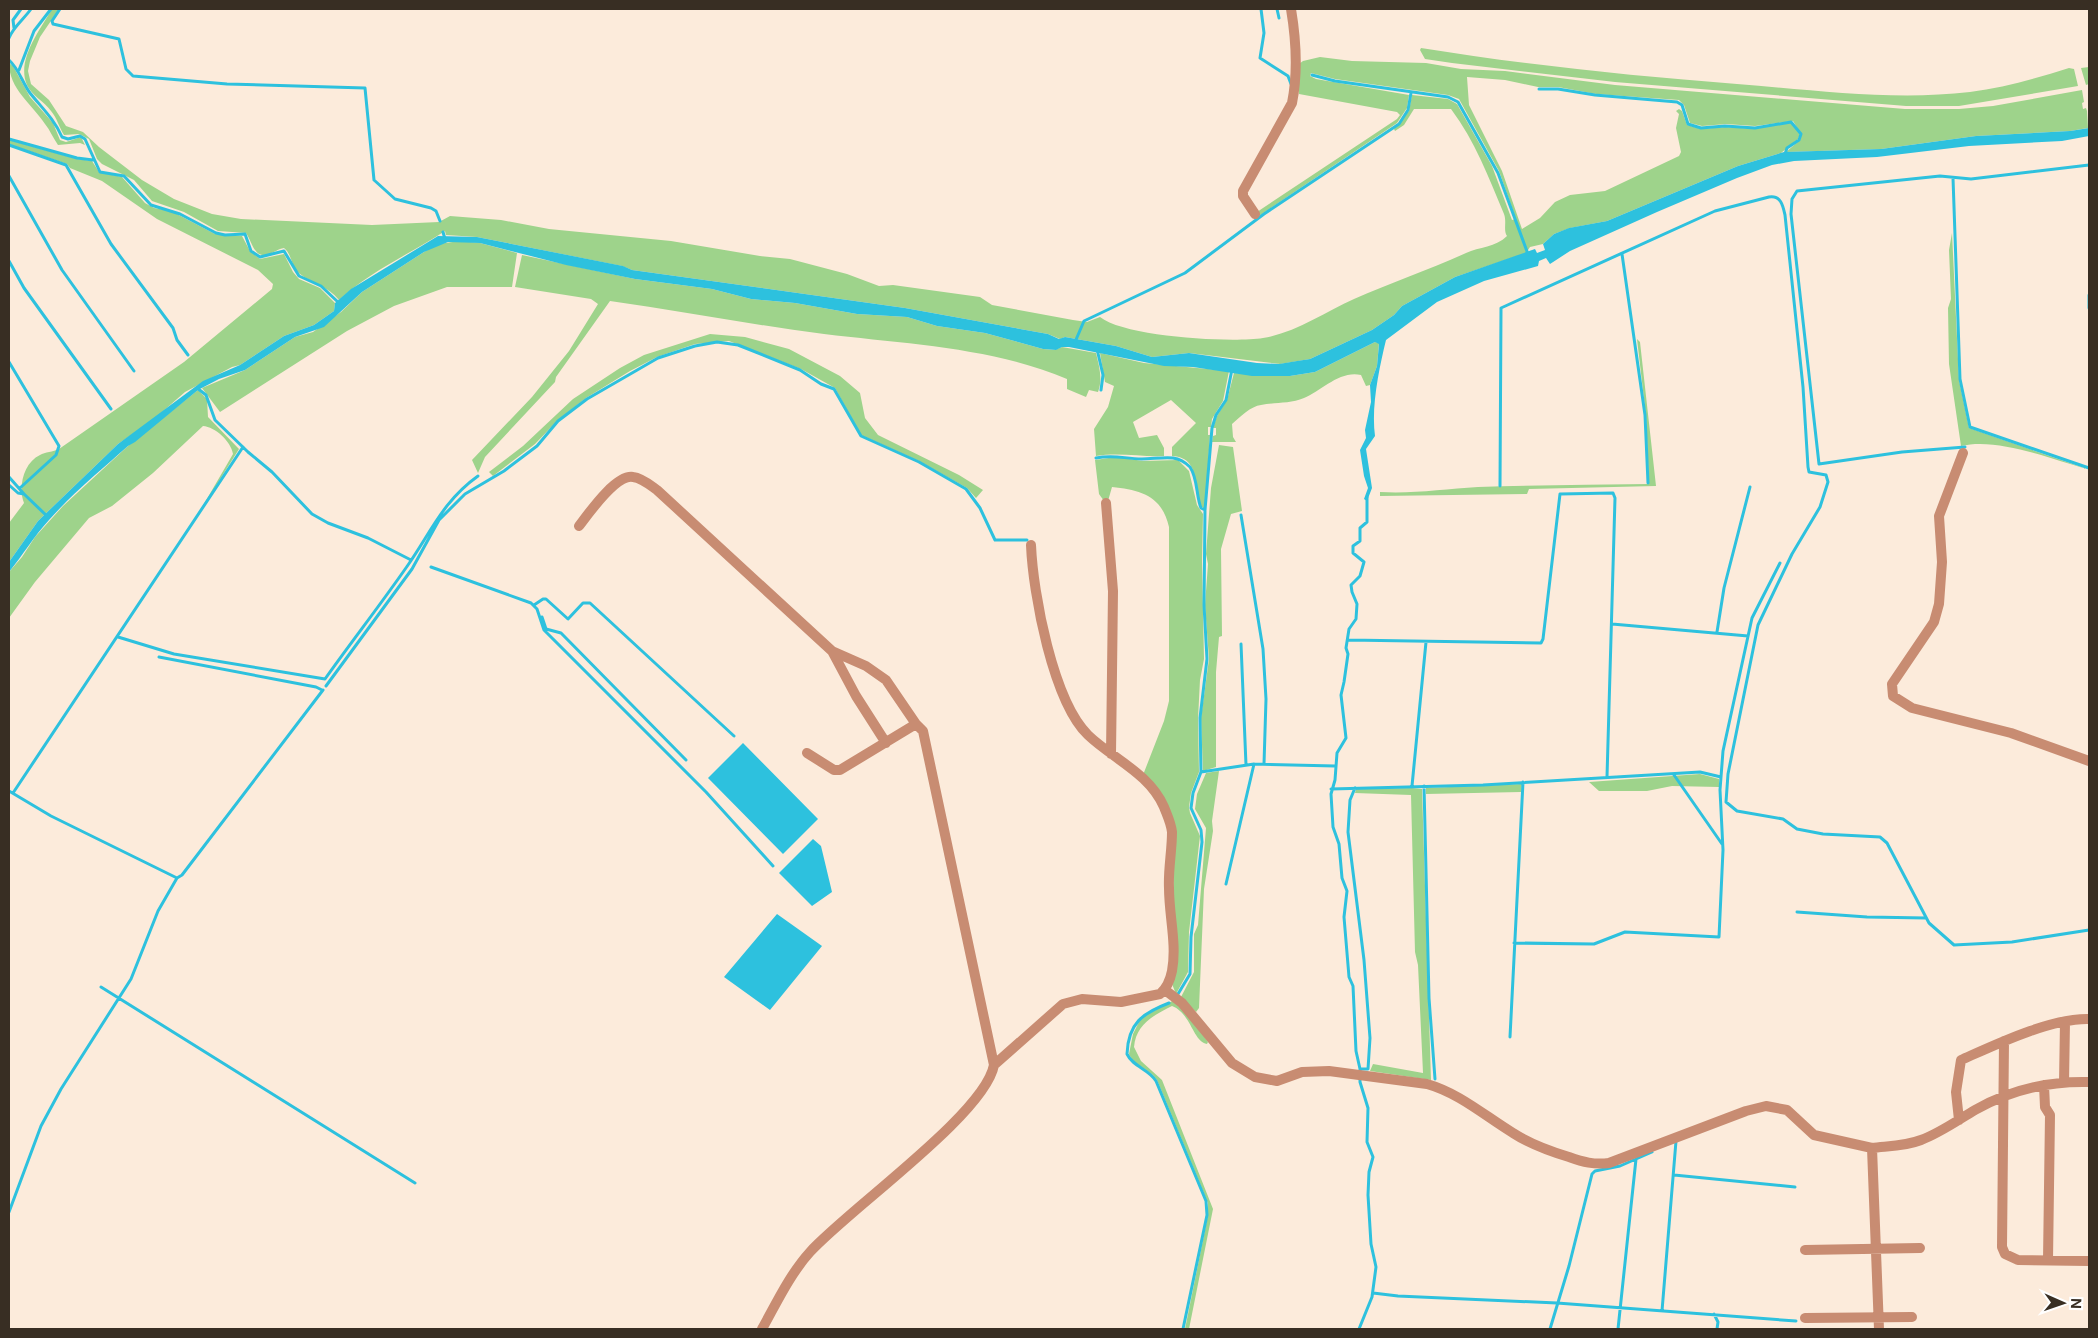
<svg xmlns="http://www.w3.org/2000/svg" width="2098" height="1338" viewBox="0 0 2098 1338" font-family="Inter,sans-serif">
	<rect width="100%" height="100%" fill="#fcebdb"/>
	<path fill="#9ed38b" d="M52,9h7l-19,28 -10,24 -2,10 3,13 18,16 17,26 17,6 16,15 43,33 32,19 38,15 29,5 131,6 67,-3 11,-6 51,4 48,9 122,12 89,15 30,3 57,15 32,12 14,-1 87,12 12,8 81,15 14,2 13,-5c25,20 131,26 163,21 32,-5 62,-26 91,-39 36,-16 75,-29 112,-46 13,-6 30,-6 41,-17 -4,-6 0,-14 -3,-22 -15,-36 -29,-73 -53,-105h-37l-10,16 -9,6 -1,-2 15,-18 3,-16 36,4 9,5 35,62 20,54 4,-1 -17,-48 -40,-72 -11,-4 -113,-16 -24,-6 -1,3 6,3 93,16 -2,13 -10,15 -138,93 -2,-4 140,-93 3,-4 -3,-3 -98,-18v-30l4,-3 17,-4 32,4 74,2 35,6 44,2 110,14 290,24h54l34,-3 89,-16 2,12 -2,1 1,6 3,-1 1,3 1,17 -18,3 -94,5 -95,13 -95,3 14,-12 1,-6 -8,-13 -38,5 -29,-2 -24,2 -12,-3 -6,-18 -5,-5 -83,-6 -38,-7h-20l-33,-7 -38,-3 2,28 33,66 20,58 18,-11 15,-16 15,-7 35,-4 74,-35 2,-4 -5,-24 3,-14 -3,-3 3,-2 3,2 5,14 14,4 24,-2 30,2 36,-7 9,12 -2,5 -17,14 -43,13 -131,55 -37,7 -16,6 -11,10 -13,3 -4,6 -71,24 -53,29 -8,9 -22,15 -62,29 -30,5 -91,-11 -37,4 -36,-11 -51,-9 -5,2 -12,-5 -143,-26 -273,-38 -10,-4 -145,-29 -31,-2 -1,-4c-32,21 -76,41 -106,69 -11,-14 -26,-16 -39,-26 -9,-7 -8,-20 -16,-26 -6,1 -9,4 -15,6 -15,6 -17,-13 -23,-21l-28,-2 -34,-19 -32,-11 -18,-21 -32,-16 -5,-5 -8,-20 -10,-5 -15,1c-5,-8 -7,-17 -13,-24 -7,-10 -19,-15 -24,-26 -11,-25 13,-55 25,-76z
		M1421,48c105,17 210,28 316,36 77,6 156,17 233,8 34,-4 67,-14 99,-24l5,1 4,17 -119,20h-53l-291,-24 -163,-19 -27,-4 -5,-9z
		M9,63l4,3 17,31 23,26 7,17 6,2 15,-5 11,22 -7,-14 -5,-2 -22,2c-5,-7 -8,-15 -13,-21 -13,-20 -36,-35 -36,-61z
		M2089,67v17l-3,1 -5,-17z
		M9,140l68,19 15,2 7,11 23,5 23,26 9,5 17,3 44,23 27,2 8,15 10,8 24,-5 9,18 6,7 21,9 15,15 -1,8 -20,14 -30,11 -44,29 -8,2 -47,25 -32,28 -35,24 -80,77 -29,41v-39l15,-20c-6,-15 -1,-40 16,-48 5,-3 13,-3 19,-6l125,-87 88,-73 1,-5 -15,-14 -101,-51 -55,-38 -32,-13 -3,-4 -58,-20z
		M1952,233l7,147 10,48 118,41c-36,-10 -90,-32 -126,-23l-12,-82 -1,-56 3,-9 -2,-49z
		M460,241l20,2 37,10 -5,34h-65l-53,19 -47,25 -127,81 -18,-24 43,-18 50,-33 18,-5 28,-20 21,-20 62,-40 14,-8z
		M522,255l113,24 77,10 39,10 44,4 62,11 50,3 30,9 48,7 58,16 12,1 7,-3 34,6c3,13 7,26 2,39l-9,-2 -3,7 -19,-8v-10c-76,-32 -161,-35 -243,-45 -71,-9 -142,-23 -214,-33l-54,76 -1,5 -70,75 -7,16 -6,-13 60,-63 37,-46 29,-47 -7,-5 -76,-12z
		M710,334l35,3 44,12 51,27 20,17 5,25 13,17 81,40 24,15 -7,8 -9,-10 -48,-27 -58,-26 -26,-47 -34,-19 -72,-28 -34,3 -38,13 -27,14 -44,27 -28,22 -23,24 -42,32 -4,-4 34,-26 50,-47 47,-31 24,-13z
		M1637,339l3,3 16,144 -127,3 -2,5 -147,2v-4c32,2 65,-3 98,-5 57,-2 114,-2 171,-3l-3,-68z
		M1375,342l4,1 -2,23 -7,19 -4,1 -5,-11c-21,-5 -40,16 -57,23 -14,6 -29,4 -43,7 -10,1 -21,12 -29,19l1,13 3,5h-24l1,-6 3,-1v-7h-3l4,-12 10,-16 7,-27 56,3 25,-4z
		M1100,353l44,10 85,8 -6,30 -11,18 -1,8h-3v8h2l-5,74c-17,-10 2,-51 -33,-53v-9l24,-24 -25,-23 -38,22 6,16 18,-3 7,13v8c-23,1 -46,-4 -68,0l-2,-27 14,-22 6,-21 -9,-4z
		M198,390l9,9 1,18 31,32 -42,67 36,-62c-2,-13 -18,-27 -30,-28l-50,47 -41,33 -23,12 -54,64 -26,36v-46l13,-15 13,-20 28,-31 65,-60z
		M1219,445l14,2 9,64 -11,3 -10,35 1,87 -3,1 -3,35v95l-13,4 -2,-53 8,-59 -4,-54 3,-41 -2,-10 5,-66z
		M1116,457l27,4 35,-1 11,11 8,34 6,9 -1,48 2,97 -4,21 -2,39 1,53 -8,21 -2,14 1,6 10,23 -11,96 -1,40 -12,22 -4,-10 2,-155 -31,-54 21,-54 5,-20v-174c-7,-31 -28,-37 -57,-40l-4,14h-4l-5,-7 -4,-34z
		M1219,771l-7,50 1,10 -9,58 -5,119 -3,4 -15,-15 13,-25v-38l4,-9 8,-97 -11,-19 2,-15 9,-21z
		M1700,774l19,5v8l-47,-1 -25,5h-48l-10,-9z
		M1522,784l-1,8 -95,2v-6z
		M1412,788l10,1 9,291 -61,-9 3,-7 50,9 -5,-108 -3,-13 -4,-157 -56,-2 1,-4z
		M1174,1000l13,11 21,31 -1,2c-14,-2 -16,-31 -35,-38 -18,9 -36,18 -38,41l7,14 21,19 51,129 -24,120h-4l23,-114v-12l-51,-123c-7,-11 -23,-14 -28,-26l4,-20 8,-16z"/>
	<path fill="#2dc1de" d="M2089,128v8l-27,5 -93,5 -92,11 -83,4 -22,4 -35,13 -80,34 -87,39 -20,13 -4,-6 -7,3 -1,5 -54,15 -47,21 -51,38c-7,29 -15,67 -11,96l-9,13 6,39 -5,13 -3,-2 4,-11 -4,-12 -4,-26 6,-12 -1,-8 6,-28 -1,-17 7,-19 2,-22 -4,-2 -60,30 -25,4h-38l-59,-9 -29,-1 -95,-19h-7l-6,3 -13,-1 -58,-16 -48,-7 -30,-9 -50,-3 -62,-11 -44,-4 -39,-10 -77,-10 -69,-14 -86,-22 -32,-1 -24,10 -62,40 -38,35 -29,10 -50,33 -26,9 -21,11 -63,52 -7,4c-27,24 -55,47 -79,74 -15,16 -26,35 -40,52v-10l29,-41 80,-77 85,-63 37,-16 44,-29 30,-11 20,-14 1,-8 16,-14 87,-53 39,1 146,29 9,4 273,38 143,26 11,5 6,-2 51,9 36,11 37,-4 68,10 22,1 18,-3 13,-2 62,-29 22,-15 8,-9 53,-29 80,-28 2,4 8,-3 -2,-6 11,-10 15,-6 38,-7 131,-55 46,-14 97,-3 95,-13 94,-5z
		M743,743l75,76 -35,35 -75,-76z
		M813,839l8,7 11,46 -20,14 -33,-33z
		M777,914l45,32 -52,64 -46,-33z"/>
	<g fill="none" stroke-linecap="round" stroke-linejoin="round">
		<path stroke="#2dc1de" stroke-width="3" d="M60,9l-8,12 1,3 66,15 7,30 7,7 94,8 138,4 9,92 21,19 36,9 5,3 4,10
			M1261,9l3,24 -4,25 28,18 3,8
			M1277,9l2,9
			M14,28l-1,-8 8,-11
			M9,38c4,-11 15,-19 22,-29
			M9,60c10,9 13,22 21,33 12,15 24,26 32,44l6,2 12,-3 5,3 15,33 24,4 27,29 29,9 36,19 9,2 20,-1 6,17 9,6 24,-6 15,25 22,10 18,17
			M19,70l15,-39 17,-22
			M1312,75l23,6 113,16 10,5 40,71 30,81
			M1539,89h19l37,6 82,7 5,3 6,19 13,4 24,-2 30,2 36,-6 10,12 -2,6 -12,8 -3,9
			M9,139l68,19 16,2
			M9,145l57,20 45,79 62,84 4,12 11,15
			M9,176l53,94 72,101
			M1953,178l7,201 10,48 119,41
			M443,232l2,7
			M1622,254l23,161 3,68
			M9,261l15,27 87,121
			M2089,295v13
			M1075,342l9,-21 101,-48 79,-59 135,-90 9,-14 3,-17
			M1097,349l6,26 -2,15
			M9,362l50,84 -3,9 -36,33
			M197,388l9,7 9,25 33,32 24,20 40,42 16,9 40,15 43,22
			M1965,447l-63,5 -83,12 -28,-250 1,-15 5,-8 143,-15 31,3 118,-14
			M1096,458c19,-4 28,1 46,1 10,0 21,-2 31,-1 7,1 12,4 17,9 8,12 6,29 11,41l4,2
			M9,477l15,17
			M9,485l9,8 6,1 24,23
			M1500,486l1,-178 214,-97 54,-14c12,-2 14,9 16,18l18,172 5,80 1,5 17,3 2,7 -8,25 -28,47 -34,71 -30,149 -2,28 11,9 46,8 14,10 26,5 57,3 7,6 42,80 25,22 58,-3 77,-12
			M1241,515l22,134 3,50 -2,65
			M431,567l100,36 6,6 7,21 162,162 67,74
			M534,605l9,-6h3l22,20 15,-16h7l144,133
			M542,617l4,12 15,4 125,127
			M1612,624l136,12
			M1717,632l7,-44 26,-101
			M118,637l56,17 151,25c27,-38 56,-75 83,-114 23,-33 35,-64 70,-89
			M1348,640l193,3 2,-4 17,-145 53,-1 2,5 -8,279
			M1241,644l5,121
			M159,657l157,30 6,3
			M326,686l86,-117 27,-49 26,-26 39,-23 33,-25 21,-25 29,-22 71,-41 37,-12 22,-4 21,3 62,25 21,14 13,5 27,47 58,26 47,27 14,19 15,32h32
			M1201,772l53,-8 81,2
			M1674,775l48,69
			M1412,786l14,-144
			M1424,786l5,212 6,81
			M1355,788l-5,12 -2,32 16,128 6,78 -2,31h-8
			M1331,789l152,-4 217,-13 21,5
			M9,791l42,25 126,62 5,-3 141,-185
			M13,793l230,-346
			M1226,884l28,-120
			M1797,912l70,5 59,1
			M1514,943l80,1 31,-12 94,5 4,-87 -3,-60 3,-39 29,-133 28,-55
			M101,987l314,196
			M1178,994l12,-20 1,-37 11,-95 -1,-12 -10,-22 2,-15 8,-21 -1,-54 7,-59 -3,-54 1,-95 7,-82 4,-13 10,-15 6,-31
			M1169,1003c-26,10 -41,20 -42,51 6,13 22,15 29,27l50,120 1,14 -24,114
			M1510,1037l13,-255
			M1674,1175l121,12
			M9,1212l32,-86 20,-37 70,-110 27,-68 19,-33
			M1373,1293l25,3 159,7 239,18
			M1662,1311l14,-170
			M1714,1314l4,8 -1,7
			M1359,1329l13,-32 4,-30 -5,-23 -3,-49 1,-23 4,-15 -6,-15 1,-34 -8,-26v-13l-4,-18 -3,-65 -4,-9 -5,-60 3,-26 -5,-13 -3,-34 -6,-17 -2,-33 4,-14 2,-27 9,-15 -5,-43 3,-13 4,-28 -2,-6 3,-19 7,-10 1,-15 -5,-12 -1,-7 9,-9 4,-14 -11,-9v-7l7,-5v-13l7,-6v-25
			M1550,1329l19,-63 23,-92 3,-3 25,-5 32,-14
			M1618,1329l18,-170"/>
		<path stroke="#c88c72" stroke-width="10" d="M1255,214l-12,-18v-5l49,-88c6,-30 4,-64 -1,-94
			M1963,453l-24,63 3,46 -3,42 -5,18 -42,62 1,12 19,12 99,25 78,28
			M1106,503l7,88 -2,163
			M579,526c10,-13 37,-52 54,-49 9,1 17,8 24,13l175,161 24,45 30,47
			M832,651l34,15 20,14 30,44
			M1165,990l17,13 50,60 23,14 22,4 25,-9 27,-1 98,13c32,9 58,32 86,49 17,11 36,18 56,24 14,5 25,8 40,6l137,-52 20,-5 21,4 27,25 58,13
			M2004,1041l-2,206 3,7 13,6 71,1
			M994,1065l69,-61 19,-5 39,3 39,-8c7,-6 10,-13 12,-23 5,-27 -3,-55 -3,-83 -1,-18 3,-37 3,-56 -1,-9 -5,-17 -8,-25 -15,-34 -51,-48 -76,-72 -35,-34 -55,-141 -57,-190
			M2064,1083l1,-61
			M2044,1085l1,22 5,8 -2,145
			M1959,1120l-3,-28 5,-32c36,-16 90,-42 128,-41
			M1805,1250l115,-2
			M1805,1318l107,-1
			M762,1329c14,-25 28,-55 48,-77 39,-43 175,-138 184,-187l-71,-334 -7,-7 -76,46h-6l-27,-17
			M1879,1329l-7,-181c17,-2 34,-2 49,-8 19,-7 37,-20 54,-30 35,-20 75,-29 114,-28"/>
	</g>
	<rect width="2098" height="1338" fill="none" stroke="#382e23" stroke-width="20"/>
	<g transform="translate(2063 1303) rotate(92)" stroke="#ffffff" stroke-width="4" paint-order="stroke">
	<path d="M0-4L9 19L0 12L-9 19Z" fill="#382e23"/>
	<text y="-8" font-size="14" font-weight="bold" text-anchor="middle" fill="#382e23">N</text>
	</g>
</svg>
